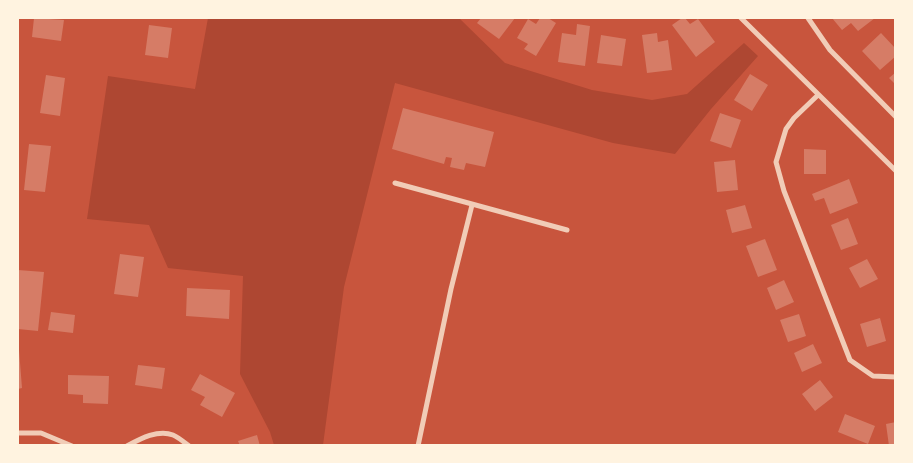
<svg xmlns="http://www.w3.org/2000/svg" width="913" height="463" viewBox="0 0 913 463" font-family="Lato,sans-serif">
	<rect width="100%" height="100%" fill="#c8553d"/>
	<path fill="#ae4732" d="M208,18h251l46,45 87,27 60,10 35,-6 57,-51 14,13 -47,53 -36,45 -62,-11 -218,-60 -51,204 -21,158h-49l-4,-13 -30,-58 3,-98 -75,-8 -19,-43 -62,-6 21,-143 87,13z"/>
	<path fill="#d67c66" d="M34,18l30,2 -3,21 -29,-4z
		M481,18h34l-16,21 -22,-16z
		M540,18h8l8,5 -20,33 -12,-7 4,-5 -11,-6 11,-19 8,5z
		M682,18h3l5,6 8,-5 17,23 -19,15 -24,-32z
		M832,18h43l-17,13 -7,-8 -9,7z
		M577,24l13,2 -5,40 -27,-4 4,-29 14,2z
		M149,25l23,3 -4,30 -23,-3z
		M657,33l1,9 10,-2 4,30 -25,3 -5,-38z
		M881,33l15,16v7l-16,14 -18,-19z
		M601,35l25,4 -4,27 -25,-3z
		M896,72v13l-7,-7z
		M750,74l18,11 -16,26 -18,-11z
		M46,75l19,3 -5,38 -20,-3z
		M403,108l91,24 -9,35 -19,-4 -2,7 -14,-3 2,-9 -6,-1 -2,7 -52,-15z
		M720,113l21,7 -10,28 -21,-7z
		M29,144l22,2 -6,46 -21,-2z
		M804,149l22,1v24h-22z
		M735,160l3,30 -21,2 -3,-30z
		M849,179l9,24 -28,11 -6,-16 -9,3 -3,-7z
		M745,205l7,23 -20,5 -6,-23z
		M848,218l10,26 -17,6 -10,-25z
		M765,239l12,31 -19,7 -12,-31z
		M120,254l24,3 -6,40 -24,-3z
		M867,259l11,20 -18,9 -11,-20z
		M18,270l26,2 -6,59 -20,-2z
		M784,280l10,22 -18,8 -9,-22z
		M187,288l43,2 -1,29 -43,-3z
		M51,312l24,3 -2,18 -25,-3z
		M799,314l7,22 -18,6 -8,-22z
		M880,318l6,23 -19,6 -7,-23z
		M813,344l9,19 -20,9 -8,-19z
		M18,350h1l3,38 -4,1z
		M138,365l27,3 -3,21 -27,-4z
		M200,374l35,19 -13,24 -22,-12 5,-8 -14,-7z
		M68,375l41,1 -1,28 -25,-1v-8l-15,-1z
		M820,380l13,17 -18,14 -13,-17z
		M845,414l30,12 -7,18 -30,-12z
		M896,422v23l-7,1 -3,-22z
		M257,435l3,11h-20l-2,-5z"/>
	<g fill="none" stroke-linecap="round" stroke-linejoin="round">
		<path stroke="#f1ccb7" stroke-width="5" d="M741,18l155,153
			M808,18l22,32 66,67
			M818,95l-24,23 -8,11 -10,33 8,29 66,169 23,16 23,1
			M395,183l172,47
			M18,433h23l31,13
			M127,446c13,-7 31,-17 46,-11 5,2 11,7 16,11
			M418,446l33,-157 21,-84"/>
	</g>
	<rect width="913" height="463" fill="none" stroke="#fff3e0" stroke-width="38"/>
</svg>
